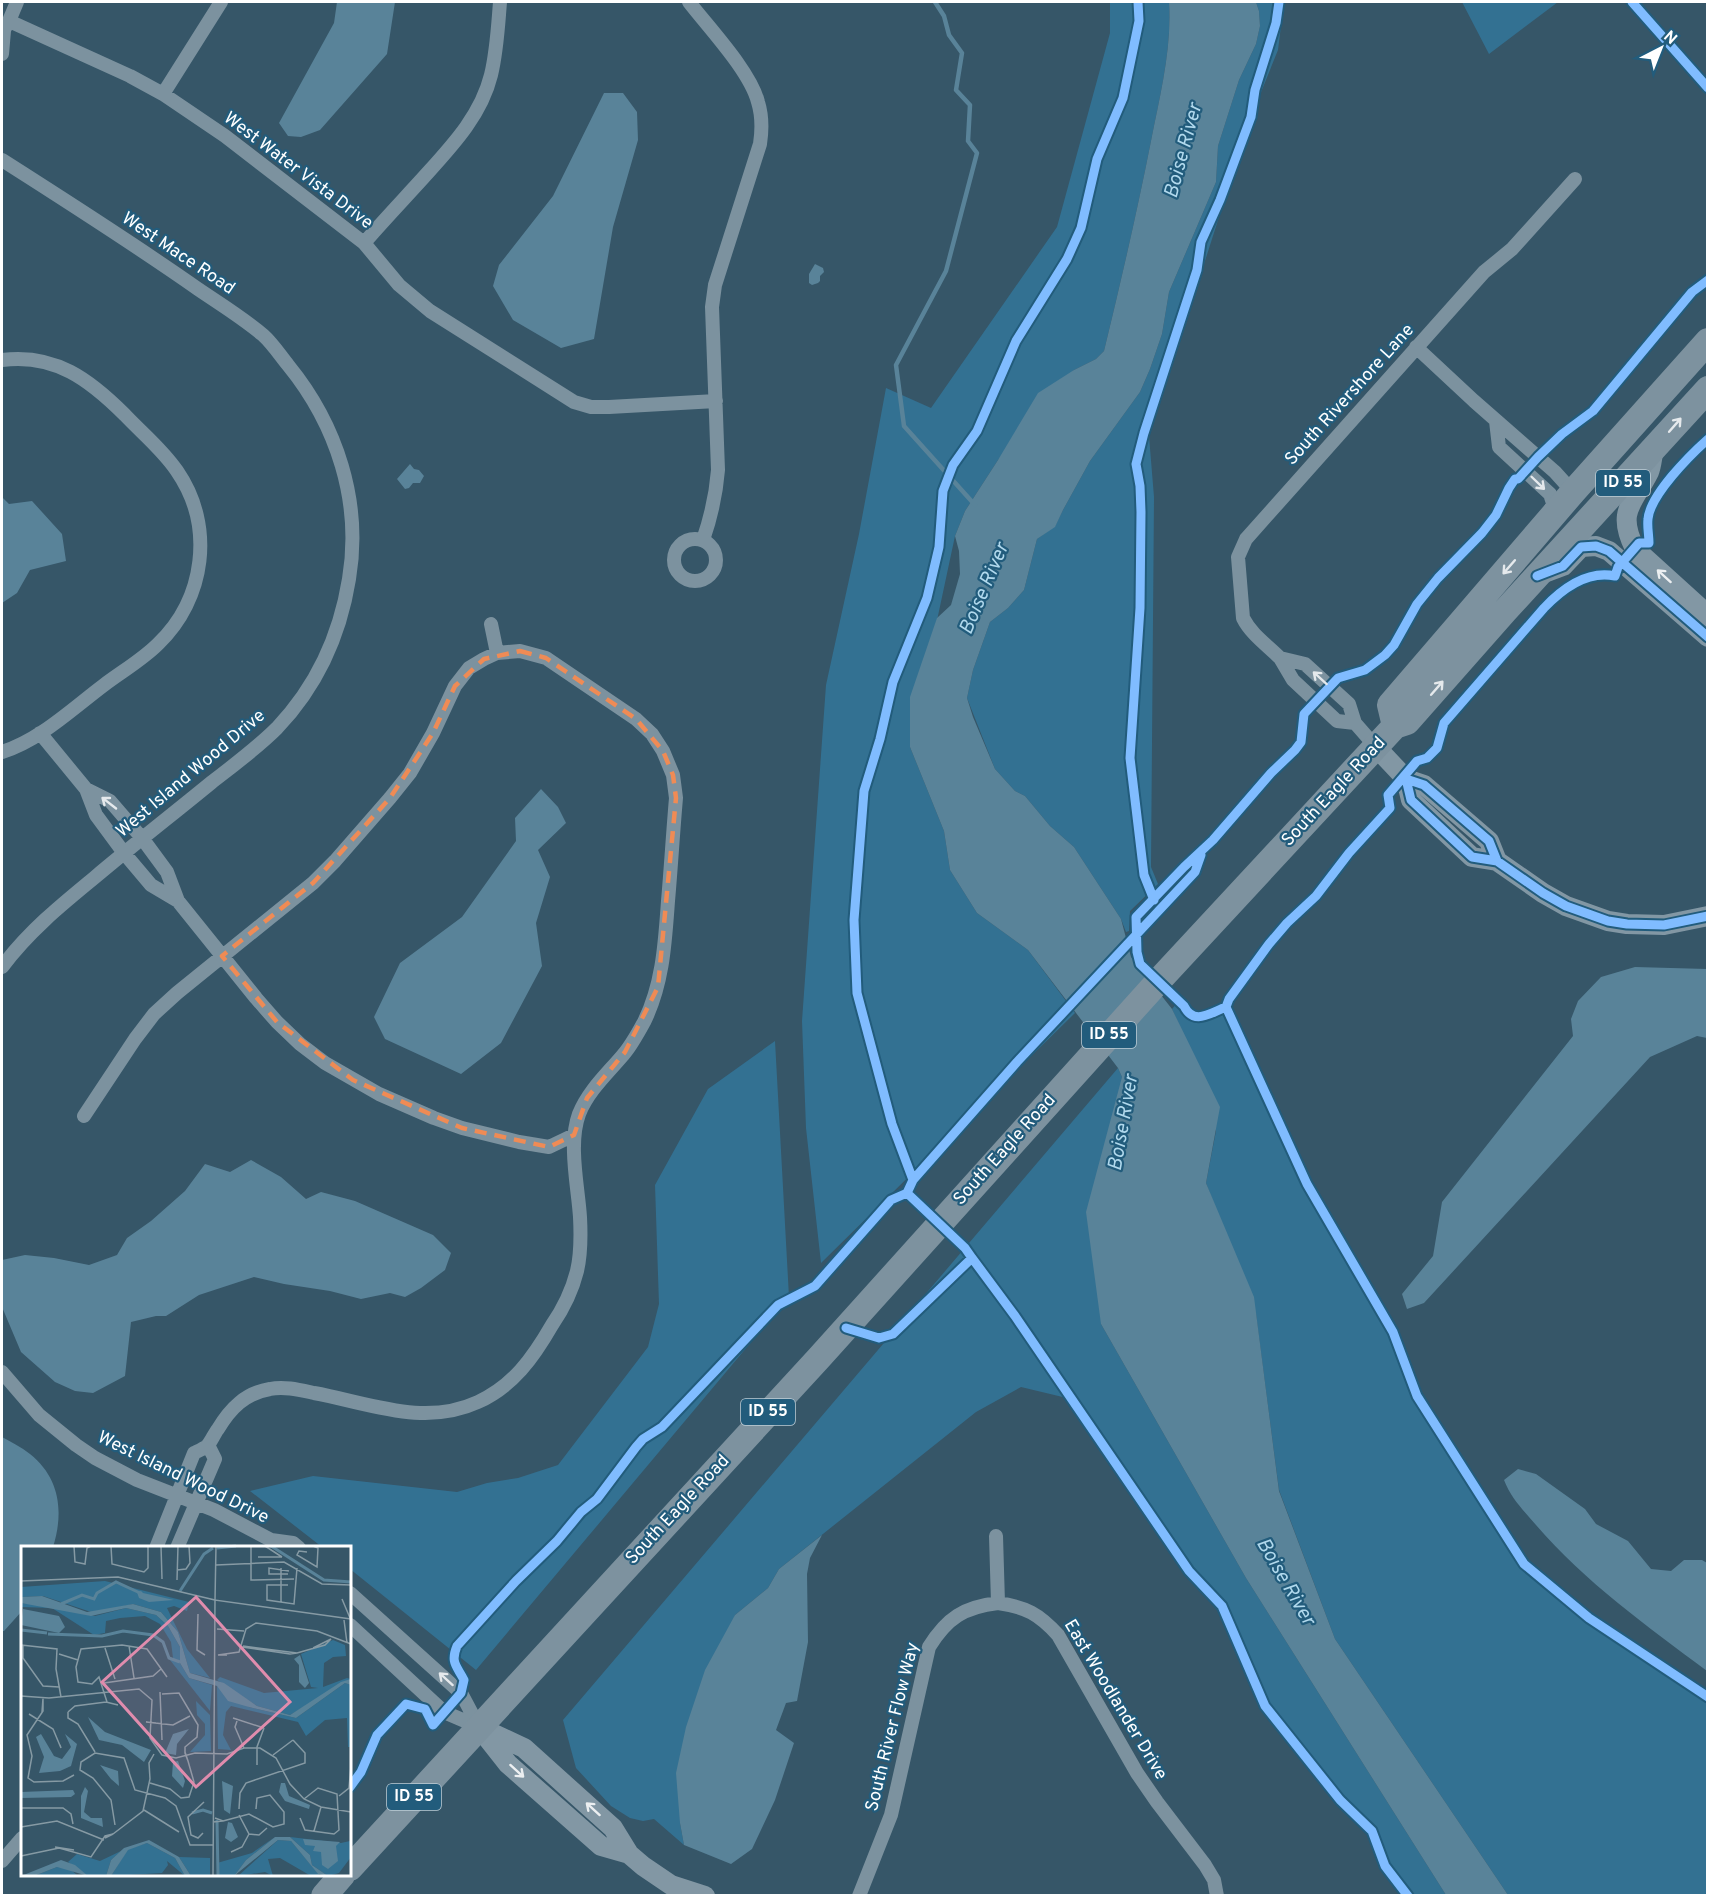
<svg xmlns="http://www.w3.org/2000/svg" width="1709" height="1897" viewBox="0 0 1709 1897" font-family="Overpass,sans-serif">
	<rect width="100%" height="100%" fill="#365668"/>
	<path fill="#337192" d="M1110,2h59c3,47 -9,93 -18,139 -14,71 -30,140 -47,210l-8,8 -22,11 -76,90 -33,51 -10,25 -45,211 34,84 6,39 27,43 51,37 47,63 -254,250 -15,-135 -4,-107 24,-336 33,-151 27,-146 45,20 126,-181 53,-194z
		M1256,2h28l-6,48 -27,67 -102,319 5,61 -3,370 7,17 -28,27 -1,20 -3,1 -5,-13 -47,-72 -24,-21 -25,-30 -10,-5 -20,-22 -28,-71 6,-28 17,-48 18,-14 16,-18 13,-51 18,-13 8,-16 27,-49 50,-69 10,-23 12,-35 7,-42 47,-110 2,-36 21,-66 17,-36 4,-18 -1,-15z
		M1462,2h96l-69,52z
		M1179,1001l12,15 9,1 26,-10 81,177 86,148 24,64 107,168 65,54 118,79v198h-199l-173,-256 -56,-149 -23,-176 -50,-131 10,-52 -32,-95 -12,-27z
		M775,1041l14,256 -313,373 -126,-101v-21l-28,-1 -72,-56 63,-15 144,16 30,-9 31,-5 40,-13 90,-118 11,-43 -4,-119 53,-96z
		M1118,1068l4,9 -21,247 145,254 200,317h-38l-23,-29 -13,-35 -32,-31 -75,-94 -43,-100 -33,-35 -118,-172 -50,-12 -45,25 -197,157 -11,19 -33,27 -55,208 4,22 -30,-26 -11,2 -13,-3 -19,-12 -35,-38 -13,-48z"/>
	<path fill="#598399" d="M337,2h58l-8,52 -67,76 -19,7 -13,-1 -9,-13 55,-100z
		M1169,2h87l3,9 1,15 -4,18 -17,36 -21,66 -2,36 -47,110 -7,42 -12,35 -10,23 -50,69 -27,49 -8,17 -18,12 -13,51 -16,18 -18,14 -17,48 -6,28 6,19 22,52 20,22 10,5 25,30 24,21 47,72 10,38 41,52 48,98 -14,76 48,114 25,194 56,148 173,256h-62l-200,-317 -145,-254 -15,-112 36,-135 -4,-9 -90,-118 -51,-37 -27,-43 -6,-39 -34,-84v-50l27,-79 14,-13 9,-31 -1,-23 -4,-15 10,-25 33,-51 40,-67 36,-23 22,-11 8,-8c17,-70 33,-139 47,-210 9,-46 21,-92 18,-139z
		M604,93h19l14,19 1,28 -25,87 -19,112 -33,9 -48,-28 -20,-34 6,-21 54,-69z
		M815,264l8,4 1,4 -4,4v5l-2,2 -6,2 -3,-2v-9z
		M410,464l4,5 5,1 5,6 -4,7h-7l-4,5 -4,1 -8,-10z
		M2,497l7,7 23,-3 30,33 4,27 -36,9 -13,23 -15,10z
		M541,789l17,18 8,16 -28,27 12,27 -14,46 6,43 -41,77 -40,31 -76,-35 -11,-22 26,-54 62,-46 54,-76 -1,-23z
		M1635,967l72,2v69l-10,-2 -47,21 -226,246 -17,6 -5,-15 31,-38 9,-54 131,-166 -2,-17 7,-18 23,-24z
		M251,1160l30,17 25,22 15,-7 34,9 78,34 18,18 -6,17 -24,18 -16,9 -15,-4 -29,6 -31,-8 -46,-7 -30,-7 -55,18 -33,21h-10l-25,6 -6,54 -32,17 -18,-2 -20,-9 -34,-30 -19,-45v-47l23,-5 29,3 35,7 28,-10 10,-17 24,-17 34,-30 20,-27 25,8z
		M2,1437c9,5 19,10 28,17 30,24 34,58 23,93l-31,1v63l-18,20h-2z
		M1518,1469l18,5 49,35 11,15 32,17 23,28 20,2 13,-11h18l5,3v108c-60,-45 -122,-89 -171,-146 -13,-15 -25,-27 -32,-45z
		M822,1535l-12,23 -3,16 1,68 -11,59 -11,2 -10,27 18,13 -19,57 -23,49 -21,15 -47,-19 -4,-22 -4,-50 10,-46 19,-57 30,-55 33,-27 11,-19z"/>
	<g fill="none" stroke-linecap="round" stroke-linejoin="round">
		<path stroke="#598399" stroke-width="4.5" d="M935,2l9,14 5,19 13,18 -6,37 14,15 -2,36 9,12 -31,118 -50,94 8,61 71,79"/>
		<path stroke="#7c929f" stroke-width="14" d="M689,2c20,26 61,69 69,100 4,13 4,29 2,42l-45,141 -3,22 6,163c-2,25 -7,47 -15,70
			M9,21l121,55 33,18 62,42 139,107 35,42 31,26 144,91 17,5h18l107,-6
			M2,33l7,-12 8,-19
			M2,54l2,-23
			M163,94l58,-92
			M2,160c66,42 132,84 196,129 22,15 45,29 65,46 9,8 17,20 25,30 49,60 74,137 61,214 -9,56 -33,108 -72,149 -20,20 -43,37 -65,54 -39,32 -79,63 -118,96 -33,27 -66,54 -92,89
			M364,243c19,-22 39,-43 59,-65 28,-31 58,-62 68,-103 6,-25 7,-49 9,-73
			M1416,347l58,54 81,71 18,20
			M2,360c53,-7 88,20 123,55 17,18 38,35 52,56 38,55 28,128 -19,173 -16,16 -37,28 -54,41 -32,24 -64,55 -102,67
			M1496,421l3,26 51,47 3,9 -4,12
			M674 560a21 21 0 1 1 42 0a21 21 0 1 1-42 0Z
			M1280,658c-13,-13 -29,-24 -37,-40l-5,-61 8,-18 238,-267 28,-23 63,-70
			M1355,723l-18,-2 -44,-41 -13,-22 25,6 44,40 6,19 21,24
			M40,733l46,56
			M178,901l-27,-16 -27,-32 -28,-38 -10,-26 24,12 32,37 25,34 11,29 78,97 21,24 23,22 25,19 54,31 55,24 28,10 57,14 30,5 25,-12
			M84,1116l51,-77 19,-25 23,-21 136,-110 22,-22 55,-63 20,-25 23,-40 22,-47 14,-18 15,-9 13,-6 -6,-29
			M2,1372l37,43 37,30 19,13 42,22 77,30 57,30 22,3 6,5
			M996,1536l2,67c28,4 41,11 60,32l79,138 20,29 48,63 9,15 3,16
			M156,1548l38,-95c4,-2 9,-4 13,-7 4,-4 7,-12 11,-17 12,-20 27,-36 52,-40 14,-3 30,1 44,4 55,10 110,34 164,9 35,-16 55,-44 74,-77 11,-16 20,-34 25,-54 4,-17 4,-35 3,-54 -2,-31 -12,-73 -1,-103 9,-23 28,-40 44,-59 8,-9 15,-22 21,-33 19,-38 21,-80 24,-121 3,-34 5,-69 8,-103l-3,-23 -10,-24 -11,-17 -16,-15 -90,-61 -26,-7 -23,2
			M177,1548l38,-89 -7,-14
			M350,1593l111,100 18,34
			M350,1625l94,87 35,15
			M2,1861l20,-23
			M859,1896l32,-81 38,-168c18,-29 35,-40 69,-44"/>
		<path stroke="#8297a4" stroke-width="20" d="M1654,449c-2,7 -2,16 -5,23 -16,32 -33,39 -14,77l73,66
			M1547,572l16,-6 18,-19 15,-1 13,5 99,86
			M1376,747l30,32
			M1497,861l-8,-20 -65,-56 -18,-6 5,21 61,57 25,4 46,32 23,13 42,15 19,3 37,1 44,-9
			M479,1727l45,21 89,80 16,26 14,12 28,19 34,11
			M482,1731l26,33 93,82 28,8"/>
		<path stroke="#7d929f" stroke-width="26" d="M1395,726l-5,-21 183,-213 135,-151
			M350,1868l468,-509 346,-384 231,-249 12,-4 98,-111 203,-222
			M324,1896l19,-22"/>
		<g stroke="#225c7c" stroke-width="13">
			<path id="cycleway" d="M1138,2l1,19 -16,77 -26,61 -16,69 -14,31 -51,82 -39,90 -24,34 -10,26 -4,56 -12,51 -34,84 -13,57 -16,52 -10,129 3,73 35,131 21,56 -6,13 58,55 7,10 43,58 174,255 33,35 43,100 75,94 32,31 13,35 23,30
				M1632,2l76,86
				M1708,439c-18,16 -58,56 -60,80 -1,8 1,16 1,24h-10l-21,24 -3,9c-28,-6 -53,13 -71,32l-100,115 -7,25 -10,10 -10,3 -29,34 2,13 -41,45 -33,43 -29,27 -18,21 -40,55 -3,8 81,177 86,148 24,64 107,168 65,54 119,79
				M1537,576l26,-10 18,-19 15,-1 13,5 99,86
				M1497,861l-8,-20 -65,-56 -18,-6 5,21 61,57 25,4 46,32 23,13 42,15 19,3 37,1 44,-9
				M1154,900l-10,-25 -14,-117 10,-150 1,-96 -1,-26 -4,-22 8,-31 53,-163 4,-28 19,-42 31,-83 4,-27 21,-67 3,-21
				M1226,1007c-16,6 -32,19 -42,-1l-44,-42 -3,-12 -1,-35 48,-50 29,-27 58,-67 24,-23 6,-8 3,-28 34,-36 27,-8 20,-15 9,-10 23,-41 21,-26 44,-45 14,-18 13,-27 6,-9h3l20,-22 24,-23 31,-23 99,-119 16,-12
				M913,1180l104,-118 178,-190 6,-17
				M846,1328l33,10 14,-4 79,-76
				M350,1787l11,-15 16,-37 29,-31 19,5 8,16 28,-32 3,-13c-7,-14 -14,-17 -7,-34l59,-65 41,-40 24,-29 16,-13 39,-52 7,-8 19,-12 116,-122 37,-19 76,-86 16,-7"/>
		</g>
		<use href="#cycleway" stroke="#80bcff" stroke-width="9"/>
	</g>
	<defs><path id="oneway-shaft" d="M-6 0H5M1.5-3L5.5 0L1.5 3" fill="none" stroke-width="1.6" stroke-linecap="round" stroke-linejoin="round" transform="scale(1.5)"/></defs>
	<g stroke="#e5e9ec">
		<use href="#oneway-shaft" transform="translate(1675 425) rotate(-49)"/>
		<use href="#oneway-shaft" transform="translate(1538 483) rotate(44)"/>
		<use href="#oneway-shaft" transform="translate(1509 567) rotate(131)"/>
		<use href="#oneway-shaft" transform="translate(1320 678) rotate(-138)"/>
		<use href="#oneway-shaft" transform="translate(1437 688) rotate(-49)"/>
		<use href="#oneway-shaft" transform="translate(109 803) rotate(-142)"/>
		<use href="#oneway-shaft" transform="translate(446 1679) rotate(-138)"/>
	</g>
	<g stroke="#eceff1">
		<use href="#oneway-shaft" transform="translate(1664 576) rotate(-138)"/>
		<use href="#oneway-shaft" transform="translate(517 1771) rotate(42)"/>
		<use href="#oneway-shaft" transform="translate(593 1809) rotate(-138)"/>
	</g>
	<path fill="none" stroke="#ef8b55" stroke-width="4.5" stroke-dasharray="12 8" stroke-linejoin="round" d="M520,651l26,7 90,61 27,32 10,24 3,23 -18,189 -33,65 -38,46 -13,37 -25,12 -87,-19 -109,-48 -76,-58 -55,-66 91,-73 77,-85 43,-65 22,-47 29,-27z"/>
	<g text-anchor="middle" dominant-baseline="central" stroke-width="4.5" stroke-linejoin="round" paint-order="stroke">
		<g fill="#225c7c" stroke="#bdced8" stroke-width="1.5">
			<rect x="1596" y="470" width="54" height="26" rx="4.5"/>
			<rect x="1082" y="1022" width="54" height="26" rx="4.5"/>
			<rect x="741" y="1399" width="54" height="26" rx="4.5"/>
			<rect x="387" y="1784" width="54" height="26" rx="4.5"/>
		</g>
		<g font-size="16" font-weight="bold" fill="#fff">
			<text x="1623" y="483">ID 55</text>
			<text x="1109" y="1035">ID 55</text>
			<text x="768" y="1412">ID 55</text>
			<text x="414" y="1797">ID 55</text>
		</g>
		<g font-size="18" fill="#fff" stroke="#225c7c">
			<text transform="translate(298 171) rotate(37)">West Water Vista Drive</text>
			<text transform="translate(178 254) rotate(34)">West Mace Road</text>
			<text transform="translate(1350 395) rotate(-48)">South Rivershore Lane</text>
			<text transform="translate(191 774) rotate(-40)">West Island Wood Drive</text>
			<text transform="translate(1334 792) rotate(-47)">South Eagle Road</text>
			<text transform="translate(1005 1150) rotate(-48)">South Eagle Road</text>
			<text transform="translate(183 1478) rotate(26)">West Island Wood Drive</text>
			<text transform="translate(678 1510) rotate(-47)">South Eagle Road</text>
			<text transform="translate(1115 1700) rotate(59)">East Woodlander Drive</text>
			<text transform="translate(893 1727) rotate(-76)">South River Flow Way</text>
		</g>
		<g font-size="20" font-style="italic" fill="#b1d9ed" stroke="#225c7c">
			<text transform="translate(1184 151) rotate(-75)">Boise River</text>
			<text transform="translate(985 589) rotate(-67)">Boise River</text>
			<text transform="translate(1124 1123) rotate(-80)">Boise River</text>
			<text transform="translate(1285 1582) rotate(60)">Boise River</text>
		</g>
	</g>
	<g transform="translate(21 1546)">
		<rect width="330" height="330" fill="#365668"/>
		<path d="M84,35l84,21 -2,9 -13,-5 -7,2 20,41 23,29 -20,-5 -12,-41 -17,-20 -28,-8 -39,9 -51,-17 -22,1v-10zM0,57l30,3 44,10 31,-8 30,7 12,11 12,21v16l9,15 23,7 -2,26 -40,-51 3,-2 -2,-16 -11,-18 -15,-8 -25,2 -14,3 -1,12 -11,2 -42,-27 -31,-1zM312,94l12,5 1,11 -13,1 -9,6 -1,24 24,-9 4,1 -61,36 -33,-9 -40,-26 3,-3 44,16 54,-5 -7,-1 -10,-33zM324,137l6,2v62h-3l-1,-29 -22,2 -19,16 -8,-14 -67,-16 -5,6 -3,23 8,15 -13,-1 -1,-63 32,21 47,11zM175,155l14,14 1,36 -21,1 15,-17v-11l-8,-9zM254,291l-29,23 -12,16h-17v-13l35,-10zM269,291l51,6 9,-2 1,16 -12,16 -11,3 -16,-11 -2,-10zM257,294l13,1 29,35h-9l-31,-18 -12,1 5,17 -8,-4 -27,4zM126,297l28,15 10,18 -18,-15 1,4 -6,8 -51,3 17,-27zM100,305l-10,9 -5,16h-18l-20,-14 9,-8 23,7zM158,311l31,1v18h-19zM36,321l12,1 9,8h-44z" fill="#337192"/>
		<path d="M120,45l2,2 31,7 -25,2 -10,-4 -2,-6zM21,50l45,16 46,-8 28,8 17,20 12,41 34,10 33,23 33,9 51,-33 10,-3v6l-6,-2 -49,35 -47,-11 -21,-6 -11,-15 -28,-8 -9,-15v-16l-12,-21 -12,-11 -30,-7 -35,8 -70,-13v-6zM2,63l36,7 6,11 -6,6 -38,-8zM279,109l9,28 -4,5 -6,-6v-17l-5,-6zM67,171l17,15 46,18 -7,12 -22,-17 -23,-5zM168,183l-12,15 -1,11 -11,-2 8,-19zM20,188l13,22 8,3 9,-12 -6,-13 12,10 -6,22 -11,5 -21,2 5,-16 -8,-20zM157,215l7,20 -2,7 -11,-12 1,-14zM79,219l18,6 1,15 -8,-7zM201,235l11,5 -3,28 -6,-4zM260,237h4l4,13 21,9 -1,4 -24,-8 -6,-9zM64,241l3,4 -4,21 7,6h11l1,9 -22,-9v-22zM52,244l2,4 -4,3 -50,1v-6zM207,276l4,1 6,14 -7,5 -6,-4zM254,291h15l20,18 2,10 16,11 -10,-2 -27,-33 -13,-1 -44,36 12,-16zM282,293l37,3 -4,4 2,15 -10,8 -6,-4 -1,-13 -8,-1 2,-5 -10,-1zM128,294l30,17 12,19h-6l-10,-18 -28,-15 -19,7 -17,26h-5l5,-16 13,-12zM40,314l14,5 13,11 -31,-9 -23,9h-13z" fill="#598399"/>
		<path fill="none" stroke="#598399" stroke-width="3" d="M250,0l53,34 27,2M196,2l19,-2M159,45l24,-37 9,-6M40,58l21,-9 12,4 3,-6 19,-11 24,11M0,84l26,3M27,88l54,2 21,-5 30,4 10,7 6,16 11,4M171,267l11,-3 9,3M196,274l1,56"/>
		<path fill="none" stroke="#869aa4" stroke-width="1.5" d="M53,0l1,16 10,2 2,-16 4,-2M90,0l1,18 32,8 4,-4v-22M140,0l1,33M230,0v34l43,-1M244,0l17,11M286,6l-8,-1 -2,4 20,12 1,-19 -5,-2M237,11h24M195,19l68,-3 38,22 29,1M260,22v34M156,24l9,-1 4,-6 -1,-17M267,28h-19v-6l20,3M156,34l1,-34M0,35l97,-4 97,23 1,-54M267,39h-21v15l27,4 3,-36M321,53l8,19M177,68l-1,36 8,5M323,74l3,23M196,83l27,2M0,99l36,4 -1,20 5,28M2,99v13l20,28 16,1M108,100l5,32M221,101l48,7 7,-1 -54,-7M84,102l10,31M276,107l28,-8 6,-6 -18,9M38,108l19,6M206,109h-9l21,-3 7,-23 10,-6 61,8 34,13M83,137l49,-7 8,-7M139,146l2,48M141,148l17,-1 19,32 -1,12 -12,10v6l3,8 -3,-9M0,150l28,2 90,-9 13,11 -2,38 12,17 14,3 19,-5 32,1 17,-6h16l16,10 14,26 14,15 17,8 30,5M86,156l-8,-25 -7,7 -14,-2 -2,-15 5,-18 41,-4 25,4 20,28M21,166l1,-14v13l-16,24 5,21 -4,22 6,4 29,-1 11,-6M47,166l7,-6 31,-4 12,3M47,166v6l10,6 17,28M8,168l24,15 8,19 -1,-3M212,172l31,10M216,175l-2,6 9,21M135,177l-10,-1 27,3 17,-9M252,209l20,-15M236,219v-18l7,-19M129,237l20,6 11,9 8,-1 5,-15 -6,-21M318,250l10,-8 2,-22M0,262h42l8,6 2,10M218,263l1,-16 6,-10 59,-20v-10l-12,-13M123,264l35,22M218,269l10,19 10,1 8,-7M279,272l5,12 29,4 5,-4 -2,-36 -19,-6 -14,11M202,275l26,-7 24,13 11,-3v-12l-14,-17 -13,3 -1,11M192,276l10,-1 -8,-3M94,279l-4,-25 -18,-22 -13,-8 1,-8 14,-9 29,5 11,32 30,8 11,8 14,39h23M0,281l36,-6 47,19M293,285l7,-24M182,287l-5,5 -7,-3 -3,-18 16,-15M92,288l30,-23 7,-32 -1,-16 5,-9M34,301l19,3M210,306l11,-5 7,-13M0,310l38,-8 32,9 14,-21 8,-2 -8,4M192,330l2,-276 136,19"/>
		<path fill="#e08cad" fill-opacity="0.15" stroke="#e08cad" stroke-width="3" d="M175,51l94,105 -94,85 -94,-105z"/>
		<rect width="330" height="330" fill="none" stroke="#fff" stroke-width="3"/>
	</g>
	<rect width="1709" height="1897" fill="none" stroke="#ffffff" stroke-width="6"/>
	<g transform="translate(1661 48) rotate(42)" stroke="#225c7c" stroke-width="4.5" paint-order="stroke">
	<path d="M0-4.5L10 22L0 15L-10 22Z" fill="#ffffff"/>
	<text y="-9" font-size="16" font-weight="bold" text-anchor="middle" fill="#ffffff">N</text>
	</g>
</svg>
